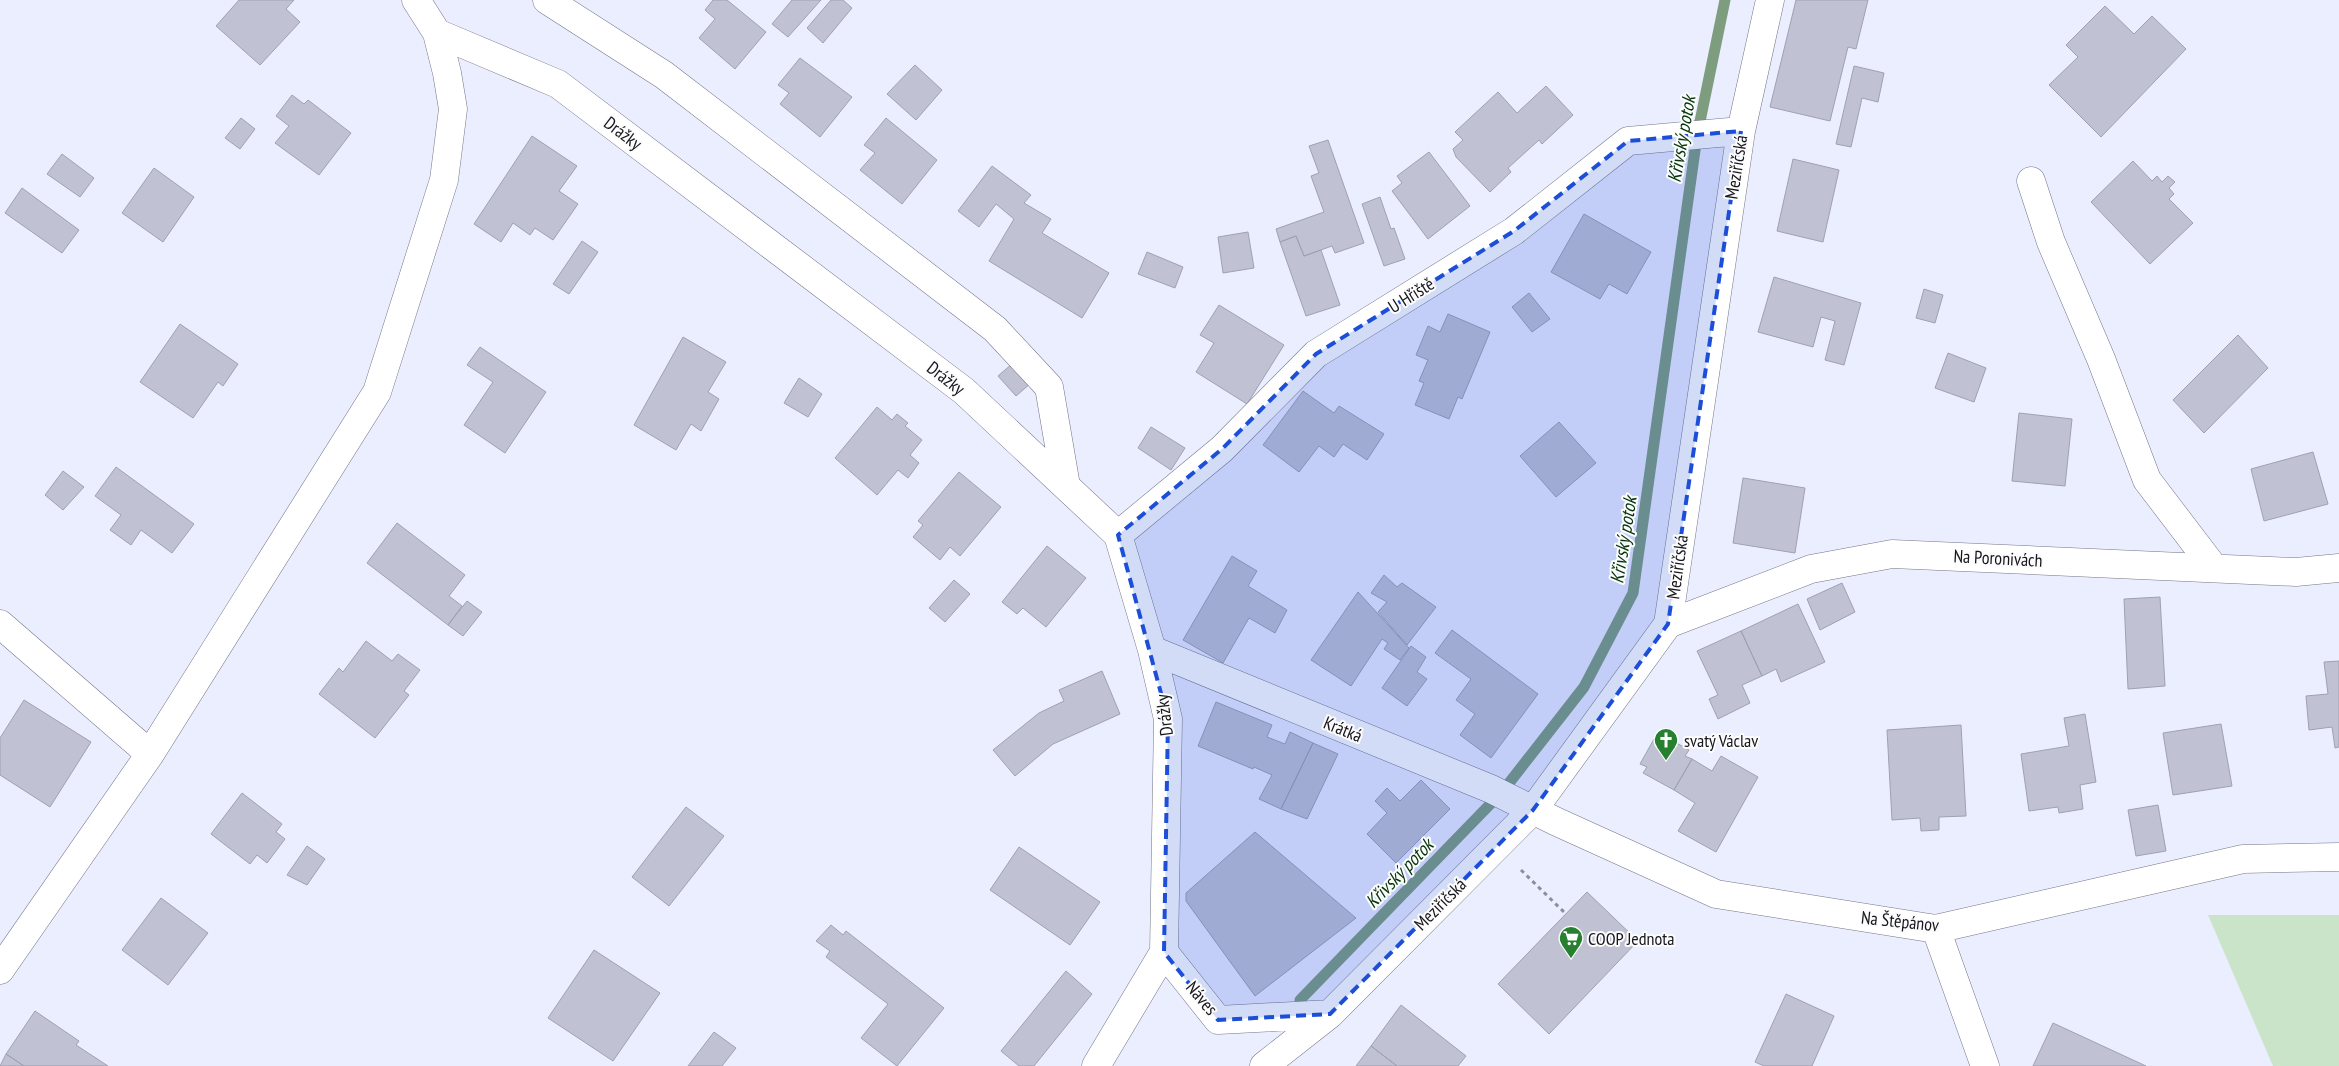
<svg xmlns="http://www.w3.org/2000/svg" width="2339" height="1066" viewBox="0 0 2339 1066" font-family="'PT Sans Narrow',sans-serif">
	<rect width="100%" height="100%" fill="#ebeeff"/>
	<path fill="#c9e4c8" d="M2339,915v151h-66l-65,-151z"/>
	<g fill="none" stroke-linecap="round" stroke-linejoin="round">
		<path stroke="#7e9d7f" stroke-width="11" d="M1300,1000l202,-208 82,-105 49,-94 64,-457 28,-136"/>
	</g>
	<path fill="#c0c2d3" stroke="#9fa1b1" d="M239,0h55l-8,9 14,13 -40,43 -44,-39z
		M713,0h14l39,32 -31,37 -36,-31 16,-19 -10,-9z
		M792,0h29l-33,37 -16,-13z
		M831,0h12l9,8 -29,35 -16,-15z
		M1796,0h72l-12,49 -8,-2 -18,74 -60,-14z
		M2105,6l29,28 18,-18 34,33 -85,88 -52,-52 29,-28 -12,-12z
		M800,58l52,39 -32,40 -40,-33 9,-11 -11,-8z
		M915,65l27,25 -26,30 -29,-26z
		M1854,66l30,7 -6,29 -16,-4 -11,49 -15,-3z
		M1546,86l27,29 -31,29 -3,-4 -31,28 3,4 -21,20 -34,-35 -3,-8 10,-9 -8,-8 43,-40 19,21z
		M292,95l12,9 4,-4 43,33 -32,42 -44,-32 14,-17 -13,-10z
		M241,118l14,11 -15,20 -15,-11z
		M886,118l51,42 -35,44 -42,-34 15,-17 -11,-8z
		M532,136l45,30 -18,25 19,13 -25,36 -18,-12 -5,7 -17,-12 -12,19 -27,-18z
		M1328,140l36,103 -29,10 -3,-7 -28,10 -8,-20 -16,6 -4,-13 48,-17 -13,-36 8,-3 -10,-27z
		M1429,152l41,54 -42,33 -36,-48 10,-8 -5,-7z
		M62,154l32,24 -14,19 -33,-23z
		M1793,159l46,11 -16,72 -46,-11z
		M2133,161l19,20 5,-5 5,6 6,-6 7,6 -6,6 5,6 -5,5 24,24 -43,41 -59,-62z
		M992,166l39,29 -7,8 27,16 -9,14 67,40 -27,45 -93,-57 25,-42 -18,-15 -17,23 -21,-16z
		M154,168l40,29 -31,45 -41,-29z
		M22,188l57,42 -17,23 -57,-40z
		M1380,197l11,32 3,-1 11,31 -21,7 -22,-62z
		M1584,214l67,38 -24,42 -18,-10 -9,15 -49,-27z
		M1248,232l6,36 -31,5 -5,-36z
		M1296,236l8,20 17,-6 19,55 -34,11 -26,-74z
		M582,241l16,11 -29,42 -16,-10z
		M1147,252l36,15 -8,21 -37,-14z
		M1774,277l87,26 -17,62 -19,-5 10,-39 -14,-4 -8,30 -55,-15z
		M1924,289l19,6 -8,28 -19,-5z
		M1529,293l21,26 -18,13 -20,-25z
		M1219,305l65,40 -37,59 -51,-32 18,-29 -14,-8z
		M1448,314l42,18 -28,67 -4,-2 -9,22 -34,-14 9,-22 -5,-2 9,-21 -12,-5 12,-29 12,6z
		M180,324l58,40 -15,22 -5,-4 -25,36 -53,-36z
		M2238,335l30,33 -64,65 -31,-33z
		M683,337l43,25 -18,30 11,7 -18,32 -10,-7 -15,26 -42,-25z
		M480,347l66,45 -41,61 -41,-28 29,-43 -26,-17z
		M1948,353l38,15 -12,34 -39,-14z
		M1013,363l18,20 -15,13 -18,-20z
		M799,378l23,16 -14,23 -24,-14z
		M1303,391l31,22 5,-7 45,28 -17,26 -24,-16 -9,13 -15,-11 -20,26 -36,-27z
		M877,407l15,13 5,-6 11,9 -3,3 17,14 -12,15 9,8 -11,15 -10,-8 -21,25 -42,-37z
		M2019,413l53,6 -7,67 -53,-5z
		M1559,422l37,41 -40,34 -36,-41z
		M1151,427l34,21 -14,22 -33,-22z
		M2313,452l15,52 -64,17 -13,-52z
		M116,467l78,57 -22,29 -31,-23 -10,15 -21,-15 11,-15 -26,-19z
		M63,471l21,16 -21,23 -18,-15z
		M959,472l42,35 -41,49 -10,-9 -10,13 -27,-23 10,-12 -5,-4z
		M1743,478l62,10 -10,65 -62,-10z
		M397,523l68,52 -16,21 13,10 -14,19 -81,-62z
		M1047,546l39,32 -40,49 -23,-19 -6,6 -15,-12z
		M1232,556l25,15 -9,15 39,24 -12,23 -26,-15 -26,45 -40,-23z
		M1384,575l13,12 5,-4 34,24 -29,38 -29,-33 9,-10 -16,-9z
		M954,580l16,14 -25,28 -16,-14z
		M1842,583l13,29 -35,18 -13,-31z
		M1358,592l51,56 -9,12 -16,-11 4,-6 -6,-4 -31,47 -40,-26z
		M2160,597l5,89 -37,3 -4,-90z
		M467,601l15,11 -19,24 -15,-11z
		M1798,604l27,58 -44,20 -5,-13 -14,7 -21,-45z
		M1452,630l86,64 -47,64 -31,-23 15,-21 -19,-14 15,-21 -36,-26z
		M1741,631l21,45 -20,9 8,18 -32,16 -9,-20 9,-4 -21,-44z
		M366,641l26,20 6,-7 22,16 -16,21 5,4 -34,43 -56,-44 20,-26 4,4z
		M1411,646l15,11 -9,15 10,7 -20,27 -25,-18z
		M2339,661v86l-4,1 -3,-21 -23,3 -3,-34 22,-2 -4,-32z
		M1102,671l18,43 -67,30 -38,32 -22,-26 46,-37 25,-12 -5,-11z
		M24,700l67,42 -41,65 -50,-32v-37z
		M1216,702l56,23 -5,12 18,7 5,-12 23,11 -32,66 -22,-10 13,-24 -18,-8 -1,2 -55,-23z
		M2085,714l11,68 -16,3 3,24 -24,4 -1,-6 -29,4 -8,-57 48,-8 -5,-28z
		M2221,724l11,62 -59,9 -10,-62z
		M1961,725l5,91 -27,1v13l-18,1 -1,-13 -28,2 -5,-90z
		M1664,736l25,14 -4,6 7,3 -18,31 -31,-17 4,-6 -7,-3 14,-25 6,3z
		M1313,743l25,11 -31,65 -26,-10z
		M1721,756l37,21 -42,75 -38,-21 17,-28 -21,-13 18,-31 20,12z
		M1421,780l29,29 -54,54 -29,-29 20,-21 -12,-12 12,-13 13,13z
		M242,793l40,31 -6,8 9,7 -18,24 -10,-8 -7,9 -39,-30z
		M2158,805l8,46 -30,5 -8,-46z
		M686,807l38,29 -55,70 -37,-29z
		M1255,832l101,86 -101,78 -69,-95v-8z
		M307,846l18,13 -18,26 -20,-10z
		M1019,847l81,55 -30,43 -80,-55z
		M1587,892l51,49 -89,93 -51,-50z
		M161,898l47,35 -40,52 -46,-35z
		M831,925l12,10 3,-4 98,77 -47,58 -36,-28 27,-34 -62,-47 4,-6 -14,-10z
		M594,950l66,43 -47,68 -65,-43z
		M1066,971l26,23 -58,72h-15l-18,-15z
		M1786,994l48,22 -22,50h-48l-9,-4z
		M1401,1005l65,51 -8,10h-61l-26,-20z
		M35,1011l44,30 -3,4 32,21h-84l-18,-12z
		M2053,1023l93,43h-113z
		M714,1032l22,16 -14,18h-34z
		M1371,1046l26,20h-41z
		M6,1054l18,12h-24z"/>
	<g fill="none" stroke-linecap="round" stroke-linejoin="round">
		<g stroke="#757686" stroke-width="29">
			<path id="minor" d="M416,0l21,33 121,51 406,307 154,144 34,115 16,69 -4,233
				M547,0l117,75 331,254 54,58 17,99
				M2031,181l20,61 50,117 46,121 67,88
				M1118,535l104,-86 94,-95 198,-123 114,-90 113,-10
				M0,624l150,130
				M1668,624l143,-55 81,-15 404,18 43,-4
				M1152,650l339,139 64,32 161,73 220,35 307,-70 96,-2
				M1936,929l49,137
				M1164,952l54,68 112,-6
				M0,970l150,-216 227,-362 67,-212 9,-71 -6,-36 -10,-40
				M1096,1066l68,-114
				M1264,1066l66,-52 203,-204 135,-186 73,-493 29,-131"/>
		</g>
		<path stroke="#8d8e9a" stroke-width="3" stroke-dasharray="4 4" stroke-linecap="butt" d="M1521,870l45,44"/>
		<use href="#minor" stroke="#fff" stroke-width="28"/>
	</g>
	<path fill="#1d4ed8" fill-opacity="0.2" stroke="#1d4ed8" stroke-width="4" stroke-dasharray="10 6" stroke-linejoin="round" d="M1741,131l-73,493 -135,186 -203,204 -112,6 -54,-68 4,-233 -50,-184 104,-86 94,-95 198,-123 114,-90z"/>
	<defs>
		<g id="church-pin" transform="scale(1.25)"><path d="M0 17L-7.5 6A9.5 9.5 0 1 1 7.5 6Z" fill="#268030" stroke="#fcfcfc"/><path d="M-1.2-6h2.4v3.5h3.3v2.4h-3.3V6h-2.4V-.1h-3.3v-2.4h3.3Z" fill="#fff"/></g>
		<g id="supermarket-pin" transform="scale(1.25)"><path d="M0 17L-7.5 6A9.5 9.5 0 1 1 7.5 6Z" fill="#268030" stroke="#fcfcfc"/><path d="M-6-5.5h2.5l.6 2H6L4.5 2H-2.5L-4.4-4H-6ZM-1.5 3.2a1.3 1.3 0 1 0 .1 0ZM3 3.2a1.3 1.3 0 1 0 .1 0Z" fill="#fff"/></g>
	</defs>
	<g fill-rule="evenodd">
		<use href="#church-pin" x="1666" y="740"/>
		<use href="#supermarket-pin" x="1571" y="938"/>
	</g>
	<g text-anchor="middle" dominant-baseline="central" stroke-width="4" stroke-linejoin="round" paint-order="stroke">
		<g font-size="18" fill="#16161c" stroke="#fcfcfc">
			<text transform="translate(623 133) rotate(37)">Drážky</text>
			<text transform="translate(1736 167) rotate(-81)">Meziříčská</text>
			<text transform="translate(1411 295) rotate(-32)">U Hřiště</text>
			<text transform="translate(946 378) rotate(38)">Drážky</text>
			<text transform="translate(1998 558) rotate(3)">Na Poronivách</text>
			<text transform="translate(1677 567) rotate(-82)">Meziříčská</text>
			<text transform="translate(1164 715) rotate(-97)">Drážky</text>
			<text transform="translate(1343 729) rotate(22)">Krátká</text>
			<text transform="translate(1440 904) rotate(-45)">Meziříčská</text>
			<text transform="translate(1900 921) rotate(6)">Na Štěpánov</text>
			<text transform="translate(1202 998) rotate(50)">Náves</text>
		</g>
		<g font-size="18" fill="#16161c" stroke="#fcfcfc" text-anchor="start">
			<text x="1684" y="740">svatý Václav</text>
			<text x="1588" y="938">COOP Jednota</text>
		</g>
		<g font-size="19" font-style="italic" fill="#04350a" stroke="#fcfcfc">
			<text transform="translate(1681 139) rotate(-80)">Křivský potok</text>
			<text transform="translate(1623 540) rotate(-81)">Křivský potok</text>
			<text transform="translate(1399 873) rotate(-46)">Křivský potok</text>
		</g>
	</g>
</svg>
